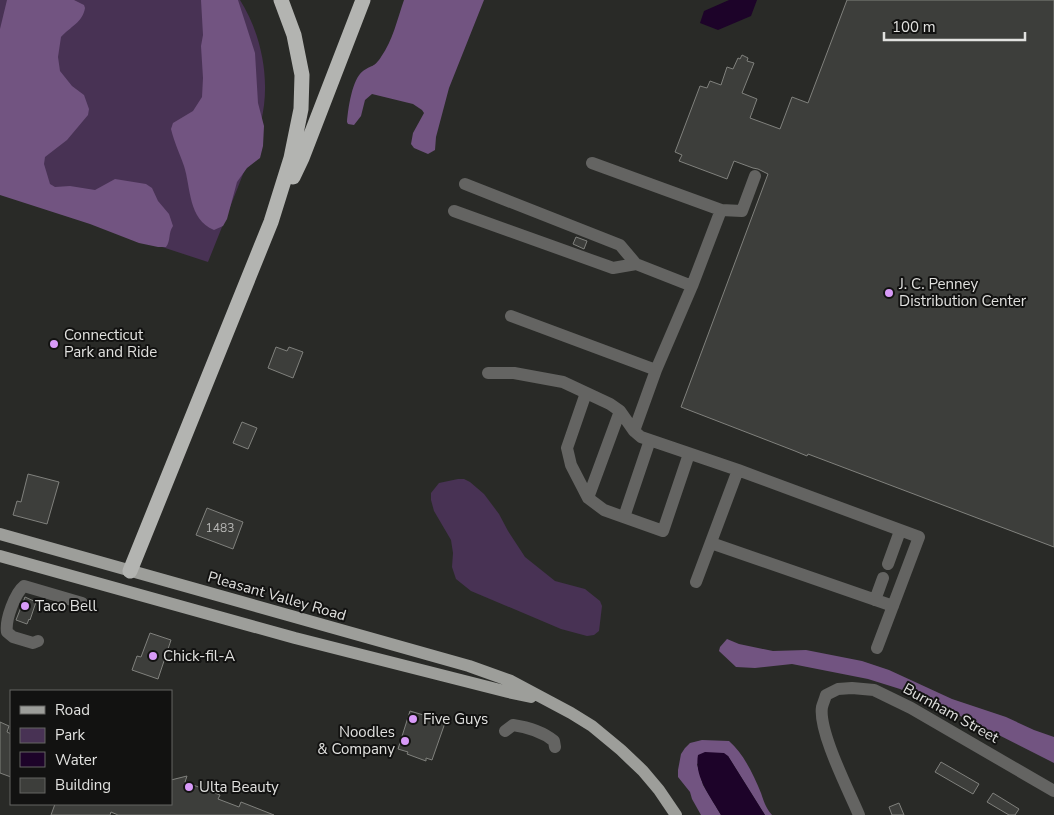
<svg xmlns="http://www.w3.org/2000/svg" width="1054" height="815" viewBox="0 0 1054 815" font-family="'Nunito Sans',sans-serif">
	<rect width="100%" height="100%" fill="#292a27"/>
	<path fill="#483254" d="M0,0h240c22,35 31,81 21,122 -5,22 -15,44 -23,65 -10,25 -20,50 -30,75l-208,-68z
		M458,479h6l6,3 14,12 15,20 9,17 17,26 30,24 30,8 15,12 2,5 -3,25 -5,4 -7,1 -26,-7 -90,-38 -15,-12 -4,-12 1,-14 -2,-13 -17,-29 -3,-11v-7l8,-10z"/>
	<path fill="#725481" d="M7,0h67l10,5 1,3c-2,14 -15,19 -24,29l-3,20 2,14 12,15 12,9 5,14 -1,6 -21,25 -22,17 -1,7 6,20 5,3 15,-1 25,4 20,-11 31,5 6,4 6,13 11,13 4,12c-5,7 -2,14 -7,21h-8l-19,-4 -49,-19 -90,-29v-166z
		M201,0h37l17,53 3,50 6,23 -1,20 -3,12 -13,10 -10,14 -10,37 -4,7 -9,4c-26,-11 -23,-42 -30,-64 -4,-12 -10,-24 -13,-37l2,-6 20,-12 9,-14 1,-19 -2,-32 2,-11z
		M404,0h80l-35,88 -13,49 -1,13 -7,4 -14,-6 -3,-4 2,-11 11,-20 -2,-3 -9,-6 -41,-10 -7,6 -4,16 -7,9 -6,-1 -1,-2c1,-13 5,-43 16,-51 8,-6 11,-3 18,-14 12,-17 16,-37 23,-57z
		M727,639l12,5 34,7 33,-1 56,11 27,9 63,29 54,18 28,13 20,7v26l-85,-43 -69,-31 -32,-10 -76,-15 -37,4 -19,-1 -17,-16 1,-4z
		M702,740l27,1c15,13 25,35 32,52 3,9 5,15 11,22h-7l-37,-59 -16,-3 -15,11 6,21 18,30h-20l-9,-16 -2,-7 -12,-15v-7l3,-16 4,-6 5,-5z"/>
	<path fill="#1d0329" d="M729,0h28l-6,16 -33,14 -18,-7 4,-12z
		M705,752l19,1 4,3 37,59h-44c-10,-18 -27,-38 -23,-60z"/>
	<path fill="#3d3e3b" stroke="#80817d" d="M847,0h207v547l-246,-93 -1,2 -12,-5 -114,-44 87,-233 -10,-5 -5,-1 -19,-7 -7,18 -48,-18 3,-6 -7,-3 25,-66 7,2 3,-7 11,4 6,-18 6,2 5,-11 2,1 2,-4 6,3 -1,3 7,2 -12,30 15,6 -7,19 30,11 12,-32 16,6z
		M576,237l11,4 -3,8 -11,-5z
		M276,347l11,4 2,-4 14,5 -10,26 -25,-10z
		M242,422l15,6 -9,21 -15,-6z
		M28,474l31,8 -12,42 -34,-9 4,-14 4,1z
		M207,508l36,14 -10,27 -37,-14z
		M25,597l11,5 -6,18 -1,-1 -2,5 -11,-4z
		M150,633l21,7 -13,39 -26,-9 5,-14 4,1z
		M410,711l20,6 1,-2 15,5 -14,40 -6,-2v3l-19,-7 1,-2 -10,-3z
		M0,722l9,4 -2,6 4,2v43l-11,-4z
		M941,762l38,22 -6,10 -38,-22z
		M187,776l-2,6 35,13 -2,4 21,8 2,-5 33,13h-156l-7,-3 -1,3h-59l4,-11h116v-24z
		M993,793l26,16 -4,6h-6l-22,-13z
		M899,803l5,12h-12l-3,-8z"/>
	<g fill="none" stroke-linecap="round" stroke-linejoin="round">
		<path stroke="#646462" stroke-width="12" d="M465,184l155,61 16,19
			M721,210l21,1 13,-35
			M454,211l159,57 23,-4 56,22 29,-76 -129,-47
			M511,316l145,54 36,-84
			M488,373h26l49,9 47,22 10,7 14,20 22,-61
			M586,393l-19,55 4,17 17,33 16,12 59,21 26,-77
			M634,431l7,6 97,33 -42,112
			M738,470l181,67 -42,111
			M588,498l32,-87
			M624,517l26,-77
			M711,543l182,63
			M888,564l12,-33
			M875,600l8,-22
			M38,641l-5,2 -20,-6 -6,-5c-2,-12 8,-39 17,-46l58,17
			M505,731l8,-6c14,2 30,7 41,16l1,6
			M859,815c-10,-24 -41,-84 -37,-108 1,-4 3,-8 4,-12l12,-6 14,-1 22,2 37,18 143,83"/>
		<path stroke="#9d9e9a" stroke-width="12" d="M0,534l469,132 42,15 60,32 21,13 29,24 22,21 16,19 17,25
			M0,556l295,82 213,54 23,5"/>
		<path stroke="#b3b4b1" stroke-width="15" d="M293,177l9,-19 61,-158
			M130,571l141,-349 20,-64 10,-49 1,-34 -8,-40 -13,-35"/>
	</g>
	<g fill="#d89af8" stroke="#121211" stroke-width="2">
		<circle cx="889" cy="293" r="5"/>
		<circle cx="54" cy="344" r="5"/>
		<circle cx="25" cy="606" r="5"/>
		<circle cx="153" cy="656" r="5"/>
		<circle cx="413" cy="719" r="5"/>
		<circle cx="405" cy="741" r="5"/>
		<circle cx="189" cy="787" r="5"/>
	</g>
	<g text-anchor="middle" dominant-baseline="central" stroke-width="4" stroke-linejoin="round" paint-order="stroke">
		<g font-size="12" fill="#b8b8b6">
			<text x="220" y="528">1483</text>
		</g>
		<g font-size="15" fill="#e1e1df" stroke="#121211" text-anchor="start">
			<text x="899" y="284">J. C. Penney<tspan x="899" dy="17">Distribution Center</tspan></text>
			<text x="64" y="335">Connecticut<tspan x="64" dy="17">Park and Ride</tspan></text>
			<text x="35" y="606">Taco Bell</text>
			<text x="163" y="656">Chick-fil-A</text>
			<text x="423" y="719">Five Guys</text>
			<text x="395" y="732" text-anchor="end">Noodles<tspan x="395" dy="17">&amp; Company</tspan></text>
			<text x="199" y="787">Ulta Beauty</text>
		</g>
		<g font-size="15" fill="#e1e1df" stroke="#121211">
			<text transform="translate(277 596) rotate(16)">Pleasant Valley Road</text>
			<text transform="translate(951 713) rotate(29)">Burnham Street</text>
		</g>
	</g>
	<rect x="10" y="690" width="162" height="115" fill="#121211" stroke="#656563"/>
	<rect x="20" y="706" width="25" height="8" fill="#9d9e9a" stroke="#656563"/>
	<text x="55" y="715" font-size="15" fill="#e1e1df">Road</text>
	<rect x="20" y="728" width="25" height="15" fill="#483254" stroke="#656563"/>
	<text x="55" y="740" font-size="15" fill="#e1e1df">Park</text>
	<rect x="20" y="752" width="25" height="15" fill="#1d0329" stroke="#656563"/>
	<text x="55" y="765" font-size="15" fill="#e1e1df">Water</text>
	<rect x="20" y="778" width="25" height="15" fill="#3d3e3b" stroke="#656563"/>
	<text x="55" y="790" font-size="15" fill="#e1e1df">Building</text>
	<path d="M884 32v8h141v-8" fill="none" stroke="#e1e1df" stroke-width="2.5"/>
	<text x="892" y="32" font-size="15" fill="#e1e1df" stroke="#121211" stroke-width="4" paint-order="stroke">100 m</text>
</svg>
